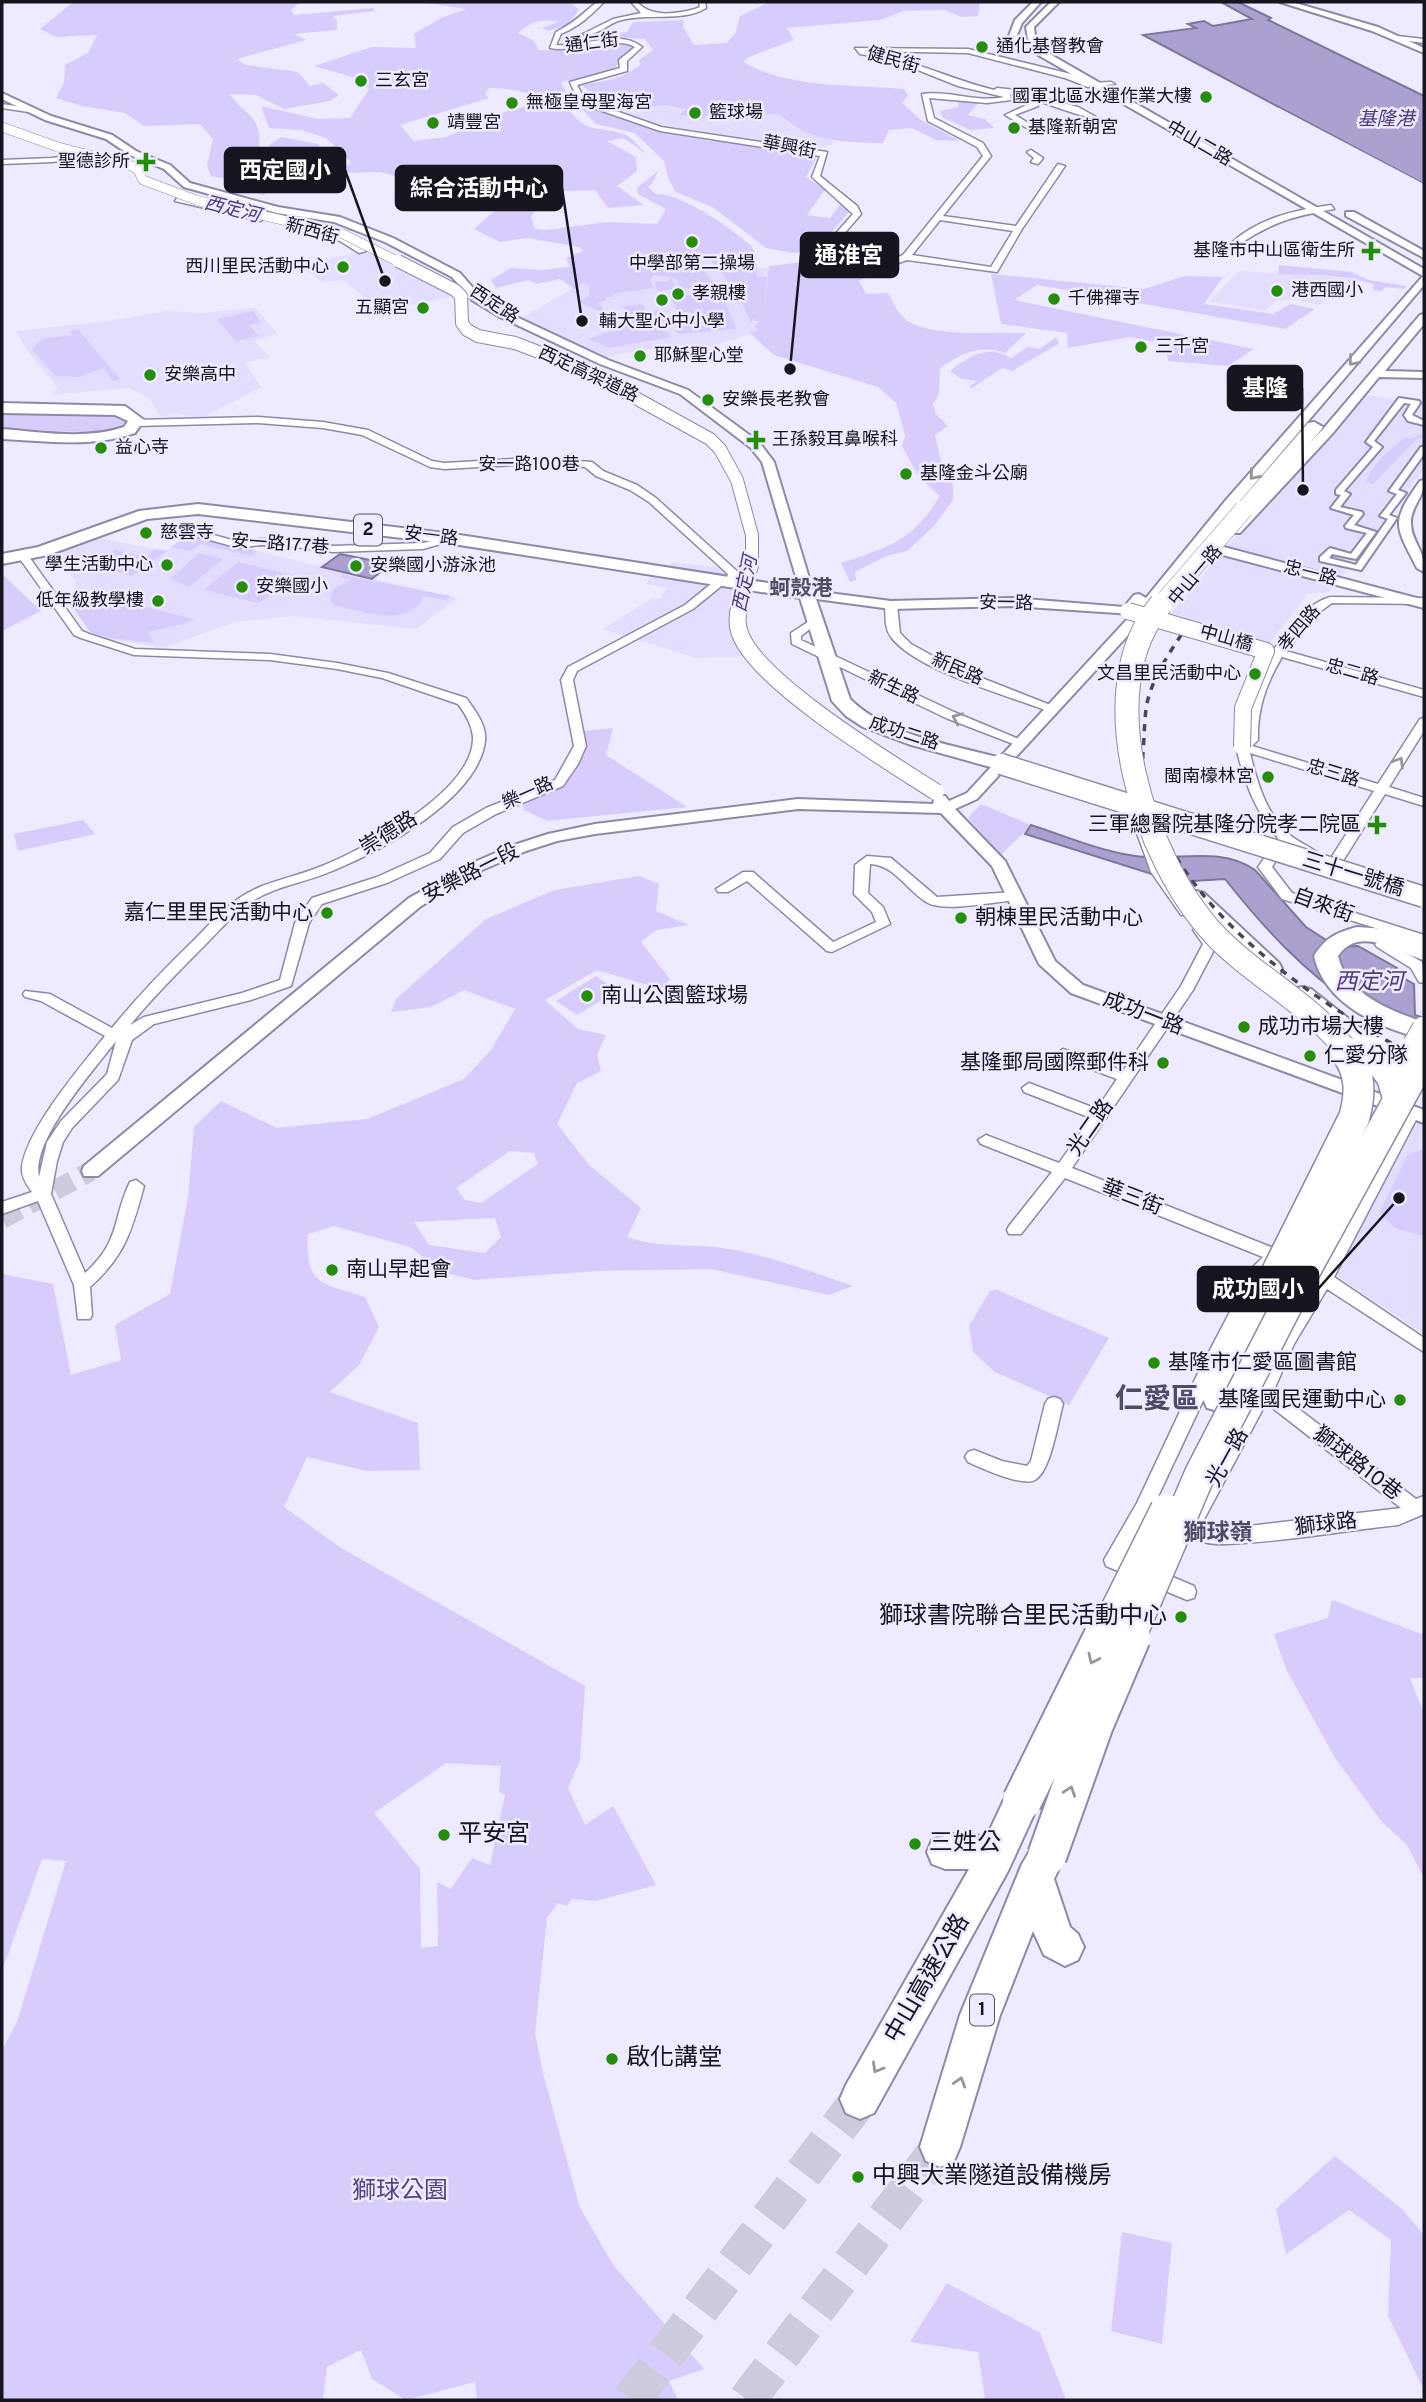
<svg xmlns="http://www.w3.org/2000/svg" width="1426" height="2402" viewBox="0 0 1426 2402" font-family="Overpass,'Noto Sans TC',sans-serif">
	<rect width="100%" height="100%" fill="#eeeaff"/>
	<path fill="#e4ddfe" d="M682,102l97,12 13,13 40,12 2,5 -21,5 -171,-27 -20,-8z
		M644,233l96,34 33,1 -2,63 -22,3 -78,26 -5,-3 15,-10 -6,-2 -72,12 -83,-38 60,-35 2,-25z
		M365,251l68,33 9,3 20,-4 4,5 -12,8 -73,15 -38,-31 -20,2 -24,-16z
		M1239,271l80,5 39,4 -10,11 -11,-1 -18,15 -24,-6 -18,2 -12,10 -56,-10z
		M255,308l22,25 -23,8 16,16 -25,6 16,24 -61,32 -22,-6 -17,4 -12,-19 -20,-10 -80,7 9,-7 -30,-36 -12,-21 93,-10 57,-10 34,2z
		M1357,393l62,11 5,-5v70l-95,123 -21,2 -43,55 -97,-32z
		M190,534l132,33 18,-13 50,10 -17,15 84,19 -41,31 -123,-13 -58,6 -72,26 -55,-10 -18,-6 -18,-26 6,-3 -3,-23 -23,-28 41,-15 73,14z
		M672,562l74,9 -16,45 2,19 16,21 -52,2 -93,-29 49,-31 8,1 7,-11 -21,-4 7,-12 11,2z
		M1424,1106v228l-89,-59z"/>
	<path fill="#d8ccfd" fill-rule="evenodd" d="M96,2h204l-9,8 3,5 80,-7v3l-41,5 4,5v9l-43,4 12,6 -69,19 9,6 52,7 12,14 13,-3 16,12 -9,6 -46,8 -28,-14 -27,-1c22,27 33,21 30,61l7,1 3,-11 12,-8 37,7 9,13 -18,3 30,3 -7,6 -34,-4 7,-6 -23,2v21l-13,5 -5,8 -8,-2 -1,-4 -14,-3 2,-4 -32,-6 -4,-10 6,-27 -13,-15 -56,2 -19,-13 -43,-7 -26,-8 8,-15 1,-18 23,-12 9,-18 -41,2 -16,-8 32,-26z
		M420,2h150l9,8 -12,15 -19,6 -6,-3 16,-6c-17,-4 -28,0 -40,11l15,7 6,10 40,1 48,-8 10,4 -27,25 -49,10 6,13c-28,5 -49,-8 -78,-7l-4,6 4,4 -89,27 14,16 32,-4 68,-29 50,-4c26,34 29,19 62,31 7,3 14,13 20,19l-22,-16 -17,3 29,16 1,14 -20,15 27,19 -36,3 -13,-18 -49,2 -15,25 4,12 11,1 62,-8 49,2 9,-15 -28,-15 -1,-6 21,-17 -6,13 -4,3 8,7c23,-2 75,34 93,50 4,3 6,9 8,14l-4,1 4,7v10l10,1 -3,41 5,-52 49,-6 51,16 -10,5 7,13 22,-1c6,11 11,24 23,30 29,14 82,9 115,10l-21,20c-27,-9 -43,1 -65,15l-1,26 -6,10 3,10 12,12 -13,9 7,30 11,20v15l-19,26 -27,25 -21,5 -31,16 1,8 -6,2 -9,-19c48,-16 72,-22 99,-67l-21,-19 -17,-31 3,-11 -9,-32 -18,-16 -104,-32 -25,-23 8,-1 -2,-5 5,-5h-5l-1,-4 -3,6 -19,-41h-4c-9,-12 -16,-26 -32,-22l18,23 -6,1 1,3 -28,2 -5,-11h-4l4,11 -19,2 -2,-10 12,1 4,-5 -18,-2 -3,5 3,8 -40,6 1,3h-9l2,3 -9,3 13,14 -32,-15 10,-6v-11l-7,-1 -8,5 -14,-10 -23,5 -8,-4 -33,8 -5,-8 20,-12 31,2 28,-3 -4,-9 17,-7 -4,-4 -52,-9 -27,4 -26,-13 39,-34 -34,-10 -56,-1 -42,-12 -40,1 10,-11 -25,-24 -25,-8 -32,-2 -8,-22 57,13 32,-1 19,-29 -10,-10 -45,-13 58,-19 44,1 -2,-14 27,-16 25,-9z
		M769,2h211l-2,14 -17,1 -16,-7 -41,1 -24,9 -93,8 7,12 -45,17 -6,5c47,27 108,22 161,27l4,6 -6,8 19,17 39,21 -24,-1 -24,-12 -23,2 -6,13c-37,0 -77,-2 -104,-29h-17l-6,5 -45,-7 -8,6 -24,-3 7,-6 -20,-4 -50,6 6,-9 -27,-5 -13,-12c21,-4 42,-6 59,-21l-2,-4 14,-10 -8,-11 -16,-1 -70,8 22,-4 6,-5 40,-5 6,-10 51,-2 -1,7 11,18 33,-2 9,-11 4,-16z
		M958,100l20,3 -10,12 17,4 9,9 -24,2 -28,-13 -2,-6 18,-4z
		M580,103l68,25 62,13 10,-1 98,15 -12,22 19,13 -18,25 23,3 11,-15 9,8 -21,24 -23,7 14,5 1,3 -28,3 -27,-5 -52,-40 -38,-16 -7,-12 -5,-19 -29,-28 -39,-9 -18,-19z
		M1279,265l72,7 18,8 37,6 -2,3 -19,-2 -3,4 -9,-1v-6c-31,-10 -64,-9 -95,-10z
		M991,274l153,15 41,-13 38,1 -19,27 69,10 17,-10 25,5 -30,20 -248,-44 -23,15 240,49 -26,17 -60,-5 -2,-17 -36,-7 -62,11 -1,-15 -66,-9z
		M721,292l16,37 -58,5 -4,-3 6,-2 1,-9h11l1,-7 -16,-1 -8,-15z
		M642,304l4,7 16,-1 1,9h8l-1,6h-4l-1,5 6,7 -61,11 -22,-9 45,-16 -11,-17z
		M253,311l8,11 -12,3 9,11 -22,5 -19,-22z
		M78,329l42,50 -7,2 -10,-13 -24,9 -23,-1 -24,-26 5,-8 9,-4 27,-3 -4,-4z
		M1056,337l3,6c-16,11 -31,17 -46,28l-11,-3 -30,20 -3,-1 8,-6 -15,-2 -11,-7v-2c19,-14 37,-26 60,-12l17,-11 12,2z
		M2,412l116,2 6,4 1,4 -5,5 -19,5 -99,-1z
		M1424,433v4l-8,3 -43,44 -7,-2c10,-21 21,-31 40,-45l4,2z
		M190,534l67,17 -6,5 -50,-12 -10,7 -20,-4z
		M156,549l11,2 -35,25 -43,-12 26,-14 31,7z
		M199,553l24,6 -34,28 -19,-8z
		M238,562l62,15 -42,26 -54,-13z
		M2,574l39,37 -39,20z
		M343,575l108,21 -5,4 -23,-4c-12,34 -63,15 -89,9l-4,-5 3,-11 17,-9 -10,-3z
		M93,594l101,25 -8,4 -38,9 6,11 -46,-5 -18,-6 -18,-26 6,-3 -1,-8z
		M613,728l-7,27 81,52 -140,14 -23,-11 -2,-8 43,-20 18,-51z
		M981,804l50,21 -30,30 -33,-37z
		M83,820l12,14 -77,17 -4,-17z
		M639,876l20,8 -3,27 33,14 -33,5 -15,12 29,37 -9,10 -64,-19 -52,30 33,29 28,6 -9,20 4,16 -24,12 -20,41 32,41 52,43 -14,29c33,12 68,6 102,12 42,7 83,23 124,37l-24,9 -118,-26 -114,2 -123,9 -32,-8 -32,-25 -76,-21 -26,8c-3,52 14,49 57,63l14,30 -20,38 -29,27 88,31 2,47 -53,1 -60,-14 -23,50 57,41 244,138 -5,74 -12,28 17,37 28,-19 43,79 -60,16 -24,-2 -5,7 -9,-3 -11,15 -12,115 8,40 37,135 34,58 90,103 -35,12 9,19h-201l-2,-18 -69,18 -34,-21 -11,-29 -34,17 -4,33h-321v-350l15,-28 49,-161 -24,-2 -40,112v-697l51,10 18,91 50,-15 -6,-35 55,-31 18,-97 6,-70 27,-26 56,27 90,-9 97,-40 27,-29 24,-41 -51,-19 -33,17 -40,5 5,-13 90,-80 69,-29zM510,1151l24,2 4,11 -57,39 -16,-3 -9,-12zM495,1218l6,19 -16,16 -56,-8 -15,-23zM446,1763l55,3 -2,26 6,3 -15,70 -18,-7 -21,31 -14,-7 1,64 -17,2 -1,-79 -46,-56z
		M596,976l21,15 -40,24 -21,-14z
		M1424,1149v87l-29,-8 -16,-15 29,-59z
		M997,1290l112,48 -40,67 -74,-33 -22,-20 -4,-26 21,-35z
		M1332,1600l92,35v43h-14l14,36v164l-17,-33 -25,-23 -47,-64 -49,-89 -12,-35 54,-16z
		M1335,2156l67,53 22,26v155l-36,-74 3,-76 -42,-30 -63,44 -10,-45z
		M1122,2232l50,11 -10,101 -51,-13z
		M947,2283l93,50 26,67h-81l-7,-48 -68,-10z"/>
	<path fill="#aba0d0" stroke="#7f769b" stroke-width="2" d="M1221,2h17l33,16 -3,2 156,76v88l-281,-149 53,-7 -8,-4 16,-3 9,5 39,-7z
		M340,554l50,10 -18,15 -50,-12z
		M1031,825c34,11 69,26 104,31 39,6 85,-11 120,14l51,57 31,20 21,-1 39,22 -4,4 21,12 1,31 9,3v20c-22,-10 -47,-19 -68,-32 -52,-34 -93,-79 -131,-127l-48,3 -152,-48z"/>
	<path fill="#eeeaff" d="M1279,108l145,76v3l-150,-78z"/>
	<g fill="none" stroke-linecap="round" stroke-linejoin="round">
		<path stroke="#cecadd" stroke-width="20" stroke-dasharray="20 10" stroke-linecap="butt" d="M2,1219l89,-48"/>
		<path stroke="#cecadd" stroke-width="38" stroke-dasharray="38 19" stroke-linecap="butt" d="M631,2400l229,-301
			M747,2400l193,-253"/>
		<g stroke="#8f88a7" stroke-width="4">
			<path id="pedestrian" d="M1399,398l20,3 1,2 -8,12 12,6v4l-16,-4 -4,-6 7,-11 -7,-1 -30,38 8,6 -38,44 6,3 -10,13 22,5 1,2 -9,11 22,7 -20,27 -24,-5 -3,4 27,7 32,-46 -8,-3 17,-22 -8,-3 32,-44h3v7l-26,36 8,3 -17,22 8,3 -36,52 -41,-9v-4l10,-9 21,6 16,-21 -21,-5 -1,-2 9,-11 -23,-7 10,-13 -5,-1v-4l37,-43 -7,-5z"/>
		</g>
		<g stroke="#8f88a7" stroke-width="3">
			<path id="minor" d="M597,2h7c-15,15 -23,23 -43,32l-5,11c27,3 63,-17 86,2l-15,14v10l-50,14 8,15 76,27 166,25 -7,24 37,30 4,8 -30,35 15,10 19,4 21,-1 17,-7 80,-99 -6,-9 -49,-26 -6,-27c28,-4 55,9 82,3l-46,-11 -65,-26 -33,-6 -5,-6 113,1 103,25 18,9 22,-1 4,2 -27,3 -23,-9 -97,-25 -104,-2c45,7 85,28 130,39l3,-2 37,4 1,4 43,11 18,10c-8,3 -46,-13 -59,-16l1,5 -23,9 18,11 -3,4 -25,-15 26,-12 -3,-7 -18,-2 1,6 -24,3 -58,-5 5,20 49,25 8,13 -48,60 73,10 42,-62 7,2 -43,63 -25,43 -90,-12 -20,7 -22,1 -25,-6 -18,-13 31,-35 -41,-37 8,-21 -160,-25 -81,-28 -9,-21 50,-14 -1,-8 16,-13c-21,-12 -60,6 -85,1l6,-16c18,-9 26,-18 41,-30zM940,220l73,11 -22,36 -79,-12z
				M631,2h6c15,16 39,12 58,7l5,-2 -1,-5h6l1,6c-24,15 -59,4 -88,13 -11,4 -25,17 -35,13l30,-15 28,-6z
				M1397,36l27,3v4l-29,-4z
				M2,104l33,5 4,2 -4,2 -33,-5z
				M1031,150l12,8 -5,6 -7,-2 3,-4 -7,-6z
				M92,152l3,4 -43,6 -50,2v-4l50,-2z
				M178,197l85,20 1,2 -4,2 -85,-20z
				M1331,205l3,4c-43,8 -59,12 -96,36l-7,-2c28,-25 64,-33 100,-38z
				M309,228l37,9 20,14 -7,2 -19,-12 -34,-9 -1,-2z
				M258,417l65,5 45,8 64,31 12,2 88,-5 60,4 11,9 34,14 19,13 83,75 -5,11 -9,-1 -32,26 -116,62 -4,9 13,66 -8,18 -15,22 -67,28 -33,19 -23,26 -53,24 -65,21 -13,19 -18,63 -40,14 -97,24 -22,16 -14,40 -46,48 -9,14 -6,19 -6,33 34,79c36,-32 27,-54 45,-91l6,-2 8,6c-12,44 -19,70 -54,101l2,28 -2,4h-12l-4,-34 -36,-84 -36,13v-12l30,-10c-6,-8 -11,-16 -10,-25 5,-38 59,-101 83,-131l-64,-35 -16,-4 -2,-3 2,-3 25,3 62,34c26,-32 54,-61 83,-89 14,-14 27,-29 43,-40 25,-18 56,-21 84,-33 42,-17 153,-75 151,-129 -1,-12 -8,-24 -15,-33l-76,-26 -45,-9 -67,-9 -136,-5 -53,-17 -7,-3 -56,-79 1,-2h8l55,77 7,3 46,15 135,5 67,9 51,10 78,25c9,12 21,28 19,43 -7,58 -104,110 -153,130 -27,12 -59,15 -84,33 -16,11 -28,26 -42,40 -26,26 -52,52 -76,81l14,-8 98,-24 38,-13 15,-57 17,-25 65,-21 53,-24 23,-26 33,-19 69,-28 19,-34 -13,-66 7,-13 117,-62 32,-26 9,1 2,-6 -79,-72 -19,-12 -34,-14 -11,-9 -53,-3 -88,5 -14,-2 -68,-32 -39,-7 -65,-5 -123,3 -5,-3 5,-3zM116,1041l-9,33 -46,47 -14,21 -8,35c-8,-37 55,-107 77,-136z
				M192,529l47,13 21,-3 27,1 46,6 90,-3 30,-7 5,3 -35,10 -90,3 -46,-6 -27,-1 -21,3 -51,-14 -1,-2z
				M1330,597l94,1v6l-92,-1 -21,15 -25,33 138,39v7l-142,-40c-16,27 -25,52 -24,83l-6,6 126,38 42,-65 4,-1v13l-35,56 35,11v8l-39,-12 -44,70h-10l-2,-3 45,-70 -124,-38c7,30 17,63 41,83 9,7 20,11 28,18l-2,3h-10l-22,-13 -13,23 20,26 132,42v8l-142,-44 -24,-32 20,-29c-23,-27 -34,-57 -42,-91l10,-8c-1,-9 -2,-18 0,-27 9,-37 46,-104 84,-115z
				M891,602l6,3 3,28 11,11 38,21 109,43 -2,3h-8c-39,-15 -133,-41 -157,-74 -7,-9 -5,-22 -6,-32z
				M814,618l6,3 -19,15v4l153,72 72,30 -2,3h-8l-70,-27 -154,-74 -1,-11z
				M1140,821l6,4 18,47 29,40 -2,3h-10l-30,-43 -17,-47z
				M867,856l24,2 46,39 78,-5 7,4 -7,4c-20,2 -70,12 -87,3 -21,-12 -33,-38 -58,-39l-2,29 15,14 7,17 -58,28 -5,-1 -80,-70 -19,11h-10l-2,-3 27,-17h10l80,70 43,-20 -4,-10 -18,-18 1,-29z
				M1200,926l5,1 12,17 -24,46 -121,178 204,81 9,1 6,8 -2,4 -10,1 -11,7 -51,101 -64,136 -28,50 69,29 2,6 -2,6 -7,2 -81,-34 -2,-6 33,-57 62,-132 55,-105 9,-9 -198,-79 -44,56h-12l-2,-4 2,-4 43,-54 -71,-28 -3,-4 8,-5 73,28 32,-45 -67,-26 -2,-4 7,-5 68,26 20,-30 -59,-22 -2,-3 7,-5 60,22 58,-85 22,-42 -10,-14z
				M1382,940l40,22 2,21 -5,-1 -8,-14 -34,-21 -2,-3z
				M1412,1107l8,5 -86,165 90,61v14l-97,-63 -33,55 -20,46 142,109 8,-3v18l-26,11c-57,6 -114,17 -171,19 -16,1 -52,-5 -59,-20l3,-5 6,-3 9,4 70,-129 24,-54 35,-56 -7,-8 2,-4h12l82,-157zM1266,1403l135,105 -177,21 -23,-4z
				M1054,1397l6,2 3,5c-5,17 -12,67 -28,76 -13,7 -54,-12 -67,-18l-3,-5 3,-5 6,-2 28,11 25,5 4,-5 14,-57 3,-5z"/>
		</g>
		<g stroke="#8f88a7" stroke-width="4">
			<path id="tertiary" d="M1033,2h8l-19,21 -5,12 3,2 404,232v16l-219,257 219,58v8l-224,-59 -58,71 -165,179 -22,10 50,52 50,100 28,24 341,125v13l-353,-130 -32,-29 -47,-98 -51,-53 -143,-4 -203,25 -38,7 -31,10 -44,19 -61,36 -323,270h-14l-2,-5 2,-5 325,-268 61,-34 44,-19 34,-11 47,-10 203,-25 135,5 2,-8h10l4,5 18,-8 165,-179 -120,-8 -121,3 -89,-12 -40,-135 -11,-14 -71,-54 -80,-30 -100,-47 -28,-17 -20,-23 -67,-35 -51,-20 -57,-9 -93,-26 -20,-18 -34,-14 -24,-16 -61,-19 -43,-21v-6l49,23 61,19 24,16 34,14 20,18 88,24 62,10 53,21 67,35 20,23 28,17 100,47 80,30 71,52 15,20 39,129 78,10 121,-3 112,9 10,-12 5,-1 7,4 80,-98 197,-224 -409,-235 -5,-5 6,-16z
				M1051,2h8l-25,25 1,9 17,12 -4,3 -20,-12 -2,-12z
				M1280,2h12l86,25 46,21v5l-52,-22z
				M1346,212h8l70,39v7l-78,-42z
				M1424,314v10l-39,47 39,1v6l-45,-1 -47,57 -92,99h-10v-6l94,-99 96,-113z
				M1424,480c1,17 -14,27 -13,43 0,19 14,25 13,49l-7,-4c-22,-43 -27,-45 3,-87z"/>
		</g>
		<g stroke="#8f88a7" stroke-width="4">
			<path id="primary" d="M2,403l123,3 19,14 -9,13c-43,15 -88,8 -133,6v-10c40,3 83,11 122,-2l4,-6 -13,-6 -113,-2z
				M198,504l255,30 360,56 37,109c39,39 107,46 158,61l3,4 -10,6 -93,-26 -45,-17 -17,-11 -14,-15 -32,-103 -347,-54 -255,-30 -51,5 -99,36 -46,9v-10l36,-7 101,-36z"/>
		</g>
		<g stroke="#8f88a7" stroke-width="4">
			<path id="motorway" d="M1314,422l9,5 -3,4 -69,82h-14l-2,-4 2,-4 71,-82z
				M1196,891l8,2 75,70 3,6 -3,6 -9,2 -9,-2 -73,-72 -4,-5 4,-5z
				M1357,927l29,2 38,13v18c-26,-7 -64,-36 -86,-4 9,38 52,55 86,66v17c-44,-11 -99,-34 -110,-83 12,-19 22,-23 43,-29z
				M1302,987l9,2 71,56 4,6 -4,6 -9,3 -9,-3 -71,-56 -4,-6 4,-6z
				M1265,1285l10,3 5,8 -47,103 -4,9 -11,3 -11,-3 -4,-9 47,-103 5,-8z
				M1022,1784l13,5 5,12 -32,70 -134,242 -14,6 -14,-6 -6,-14 6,-14 123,-216h-24l-13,-5 -5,-12 5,-12c17,-7 37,-9 54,-2l23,-49z
				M1047,1838l13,6 5,12 -11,23 16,48 8,7 6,13 -6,13 -13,6 -21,-11 -11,-24 -33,84 -40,132 -6,14 -14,6 -14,-6 -6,-14 40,-132 62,-151 12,-20z"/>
		</g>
		<use href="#pedestrian" fill="#fff" fill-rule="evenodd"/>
		<use href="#minor" fill="#fff" fill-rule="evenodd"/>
		<use href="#tertiary" fill="#fff" fill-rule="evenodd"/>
		<use href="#primary" fill="#fff" fill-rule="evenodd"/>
		<use href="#motorway" fill="#fff" fill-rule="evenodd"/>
		<path stroke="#4a4654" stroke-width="3.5" stroke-dasharray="7 7" stroke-linecap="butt" d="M1189,623c-16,25 -35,50 -42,80 -2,10 -2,21 -3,31 0,11 -2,22 -1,32 17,131 159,228 266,287"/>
		<path stroke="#4a4654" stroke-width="4.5" stroke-dasharray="10 10" stroke-linecap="butt" d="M1406,1052l18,10"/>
		<g stroke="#8f88a7" stroke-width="10" stroke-linecap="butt">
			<path id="tertiary-bridge-far2" d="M2,127l56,20 74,19 6,4 5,10 53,20 147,34 58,29"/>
		</g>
		<g stroke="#8f88a7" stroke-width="14" stroke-linecap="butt">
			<path id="tertiary-bridge-far1" d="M398,261l57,29 6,6 1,27 5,7 11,6 37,7 68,26 127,70 10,10 17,31 15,55v31l-13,40"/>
		</g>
		<g stroke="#8f88a7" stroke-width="18" stroke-linecap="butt">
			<path id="tertiary-bridge" d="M740,604c-3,10 -4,21 1,32 20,48 148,126 195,156
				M1128,611l138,40 -23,57 -1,39"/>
		</g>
		<g stroke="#8f88a7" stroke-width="23" stroke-linecap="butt">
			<path id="primary-bridge" d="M1001,764l423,133"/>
		</g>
		<g stroke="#8f88a7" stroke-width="19" stroke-linecap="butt">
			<path id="motorway-bridge-far3" d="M1160,606l84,-97"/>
		</g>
		<g stroke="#8f88a7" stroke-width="25" stroke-linecap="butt">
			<path id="motorway-bridge-far2" d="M1161,604c-73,86 -16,255 52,329 41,44 100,71 135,120
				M1373,1051l2,2
				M1410,1053l14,-25"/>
		</g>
		<g stroke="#8f88a7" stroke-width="33" stroke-linecap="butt">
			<path id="motorway-bridge-far1" d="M1374,1052l18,25 6,21
				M1402,1069l9,-17
				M1265,1296l89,-178c7,-24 7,-46 -8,-66
				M1102,1638l64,-129
				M1130,1638l70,-164 101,-196 123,-224"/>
		</g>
		<g stroke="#8f88a7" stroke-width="42" stroke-linecap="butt">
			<path id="motorway-bridge" d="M1022,1801l81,-164
				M1047,1856l47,-132 37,-87"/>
		</g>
		<use href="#tertiary-bridge-far2" stroke="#fff" stroke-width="9"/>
		<use href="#tertiary-bridge-far1" stroke="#fff" stroke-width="12"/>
		<use href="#tertiary-bridge" stroke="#fff" stroke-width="16"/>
		<use href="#primary-bridge" stroke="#fff" stroke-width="20"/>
		<use href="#motorway-bridge-far3" stroke="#fff" stroke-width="18"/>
		<use href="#motorway-bridge-far2" stroke="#fff" stroke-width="23"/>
		<use href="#motorway-bridge-far1" stroke="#fff" stroke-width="30"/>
		<use href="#motorway-bridge" stroke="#fff" stroke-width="38"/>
	</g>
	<defs><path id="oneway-chevron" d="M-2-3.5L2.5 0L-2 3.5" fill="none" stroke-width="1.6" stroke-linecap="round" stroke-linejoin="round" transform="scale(1.75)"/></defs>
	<g stroke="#97959a">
		<use href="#oneway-chevron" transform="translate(1353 361) rotate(131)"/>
		<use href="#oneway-chevron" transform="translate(1254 475) rotate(131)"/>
		<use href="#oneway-chevron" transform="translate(957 718) rotate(-157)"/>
		<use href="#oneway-chevron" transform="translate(1399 762) rotate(-58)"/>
		<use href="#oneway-chevron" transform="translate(1093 1659) rotate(115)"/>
		<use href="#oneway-chevron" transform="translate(1070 1791) rotate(-71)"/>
		<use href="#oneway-chevron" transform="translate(877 2068) rotate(120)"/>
		<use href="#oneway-chevron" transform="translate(960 2082) rotate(-73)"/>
	</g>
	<g fill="#258d0a" stroke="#eeeaff" stroke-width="2.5">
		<circle cx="982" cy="47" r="7"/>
		<circle cx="361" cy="81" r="7"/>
		<circle cx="1206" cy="97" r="7"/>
		<circle cx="512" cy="103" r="7"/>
		<circle cx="695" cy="113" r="7"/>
		<circle cx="433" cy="123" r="7"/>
		<circle cx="1014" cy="128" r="7"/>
		<path d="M142.5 151.5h7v7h7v7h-7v7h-7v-7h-7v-7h7z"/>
		<circle cx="692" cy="242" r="7"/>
		<path d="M1367.5 240.5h7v7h7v7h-7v7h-7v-7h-7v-7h7z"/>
		<circle cx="343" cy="267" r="7"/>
		<circle cx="1277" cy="291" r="7"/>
		<circle cx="678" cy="294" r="7"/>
		<circle cx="1054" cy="299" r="7"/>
		<circle cx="662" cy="300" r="7"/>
		<circle cx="423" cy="308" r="7"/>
		<circle cx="1141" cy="347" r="7"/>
		<circle cx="640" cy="356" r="7"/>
		<circle cx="150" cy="375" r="7"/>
		<circle cx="708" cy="400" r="7"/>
		<path d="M752.5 429.5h7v7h7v7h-7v7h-7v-7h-7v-7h7z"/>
		<circle cx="101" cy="448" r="7"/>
		<circle cx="906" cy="474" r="7"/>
		<circle cx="146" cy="533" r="7"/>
		<circle cx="167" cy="565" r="7"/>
		<circle cx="356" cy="566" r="7"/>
		<circle cx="242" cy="587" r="7"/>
		<circle cx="158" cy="601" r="7"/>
		<circle cx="1255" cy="674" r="7"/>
		<circle cx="1268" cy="777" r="7"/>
		<path d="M1373.5 814.5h7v7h7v7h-7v7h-7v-7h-7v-7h7z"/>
		<circle cx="327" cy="913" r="7"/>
		<circle cx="961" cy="918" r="7"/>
		<circle cx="587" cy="996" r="7"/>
		<circle cx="1244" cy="1027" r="7"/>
		<circle cx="1310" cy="1056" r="7"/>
		<circle cx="1163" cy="1063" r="7"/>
		<circle cx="332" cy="1270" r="7"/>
		<circle cx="1154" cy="1363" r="7"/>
		<circle cx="1400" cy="1400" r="7"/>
		<circle cx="1181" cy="1617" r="7"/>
		<circle cx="444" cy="1835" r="7"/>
		<circle cx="915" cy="1844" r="7"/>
		<circle cx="612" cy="2059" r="7"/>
		<circle cx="858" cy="2177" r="7"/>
	</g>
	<g text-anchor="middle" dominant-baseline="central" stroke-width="5" stroke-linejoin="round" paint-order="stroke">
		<g font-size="18" fill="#17141f" stroke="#eeeaff">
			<text transform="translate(592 44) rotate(-7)">通仁街</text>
			<text transform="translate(893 61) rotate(16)">健民街</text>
			<text transform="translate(1199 144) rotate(30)">中山二路</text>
			<text transform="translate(789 148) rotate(11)">華興街</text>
			<text transform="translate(312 232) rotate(15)">新西街</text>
			<text transform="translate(494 305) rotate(33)">西定路</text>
			<text transform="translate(588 375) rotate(25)">西定高架道路</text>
			<text x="529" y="465">安一路100巷</text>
			<text transform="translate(431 537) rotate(7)">安一路</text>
			<text transform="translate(280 545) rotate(4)">安一路177巷</text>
			<text transform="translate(1310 574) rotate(14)">忠一路</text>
			<text transform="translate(1196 576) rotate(-50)">中山一路</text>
			<text transform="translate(1006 604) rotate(1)">安一路</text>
			<text transform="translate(1300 629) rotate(-50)">孝四路</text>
			<text transform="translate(1226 639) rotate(16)">中山橋</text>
			<text transform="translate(957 670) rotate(23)">新民路</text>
			<text transform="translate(1352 673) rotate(16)">忠二路</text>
			<text transform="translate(893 688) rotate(25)">新生路</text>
			<text transform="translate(904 734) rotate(18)">成功二路</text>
			<text transform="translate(1333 774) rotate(17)">忠三路</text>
			<text transform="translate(528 794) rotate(-24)">樂一路</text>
		</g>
		<g font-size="18" fill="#17141f" stroke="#eeeaff" text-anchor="start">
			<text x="996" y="47">通化基督教會</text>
			<text x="375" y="81">三玄宮</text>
			<text x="1192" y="97" text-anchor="end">國軍北區水運作業大樓</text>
			<text x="526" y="103">無極皇母聖海宮</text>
			<text x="709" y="113">籃球場</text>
			<text x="447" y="123">靖豐宮</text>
			<text x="1028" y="128">基隆新朝宮</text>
			<text x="130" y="162" text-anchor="end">聖德診所</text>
			<text x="1355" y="251" text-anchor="end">基隆市中山區衛生所</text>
			<text x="692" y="264" text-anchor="middle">中學部第二操場</text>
			<text x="329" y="267" text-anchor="end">西川里民活動中心</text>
			<text x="1291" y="291">港西國小</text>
			<text x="692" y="294">孝親樓</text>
			<text x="1068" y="299">千佛禪寺</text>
			<text x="409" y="308" text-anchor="end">五顯宮</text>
			<text x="662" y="322" text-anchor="middle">輔大聖心中小學</text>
			<text x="1155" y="347">三千宮</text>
			<text x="654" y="356">耶穌聖心堂</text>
			<text x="164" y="375">安樂高中</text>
			<text x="722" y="400">安樂長老教會</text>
			<text x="772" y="440">王孫毅耳鼻喉科</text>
			<text x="115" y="448">益心寺</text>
			<text x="920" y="474">基隆金斗公廟</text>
			<text x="160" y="533">慈雲寺</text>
			<text x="153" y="565" text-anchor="end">學生活動中心</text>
			<text x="370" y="566">安樂國小游泳池</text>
			<text x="256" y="587">安樂國小</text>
			<text x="144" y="601" text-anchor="end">低年級教學樓</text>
			<text x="1241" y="674" text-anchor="end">文昌里民活動中心</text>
			<text x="1254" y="777" text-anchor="end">閩南檺林宮</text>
		</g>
		<g font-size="19" font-style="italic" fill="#4d3a77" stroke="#eeeaff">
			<text x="1386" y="120">基隆港</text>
			<text transform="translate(232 210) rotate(14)">西定河</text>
			<text transform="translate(746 584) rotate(-78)">西定河</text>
		</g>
		<g fill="#eeeaff" stroke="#585462" stroke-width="2">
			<rect x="354" y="514.5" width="28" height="31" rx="5"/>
			<rect x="970" y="1994.5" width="24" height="31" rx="5"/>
		</g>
		<g font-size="19" font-weight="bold" fill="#17141f">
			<text x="368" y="530">2</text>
			<text x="982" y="2010">1</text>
		</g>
		<g font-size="21" font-weight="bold" fill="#514a66" stroke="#eeeaff">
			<text x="801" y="589">蚵殼港</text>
		</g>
		<g font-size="21" fill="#17141f" stroke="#eeeaff" text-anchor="start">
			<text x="1361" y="825" text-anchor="end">三軍總醫院基隆分院孝二院區</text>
			<text x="313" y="913" text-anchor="end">嘉仁里里民活動中心</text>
			<text x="975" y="918">朝棟里民活動中心</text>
			<text x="601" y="996">南山公園籃球場</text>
			<text x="1258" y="1027">成功市場大樓</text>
			<text x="1324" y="1056">仁愛分隊</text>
			<text x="1149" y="1063" text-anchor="end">基隆郵局國際郵件科</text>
			<text x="346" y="1270">南山早起會</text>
			<text x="1168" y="1363">基隆市仁愛區圖書館</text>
			<text x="1386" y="1400" text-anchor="end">基隆國民運動中心</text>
		</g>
		<g font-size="21" fill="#17141f" stroke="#eeeaff">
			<text transform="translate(389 834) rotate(-32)">崇德路</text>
			<text transform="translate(471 874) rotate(-27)">安樂路一段</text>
			<text transform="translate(1353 875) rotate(17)">三十一號橋</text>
			<text transform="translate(1323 906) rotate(20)">自來街</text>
			<text transform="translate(1143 1014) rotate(21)">成功一路</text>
			<text transform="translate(1091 1128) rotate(-55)">光二路</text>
			<text transform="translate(1132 1198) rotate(21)">華三街</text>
			<text transform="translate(1228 1458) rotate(-61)">光一路</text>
			<text transform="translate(1357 1464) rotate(38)">獅球路10巷</text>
			<text transform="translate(1326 1525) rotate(-7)">獅球路</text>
		</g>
		<g font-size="23" font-style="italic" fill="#4d3a77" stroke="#eeeaff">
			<text x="1369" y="983">西定河</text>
		</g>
		<g font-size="23" font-weight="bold" fill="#514a66" stroke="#eeeaff">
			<text x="1218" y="1534">獅球嶺</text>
		</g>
		<g font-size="24" fill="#17141f" stroke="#eeeaff" text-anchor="start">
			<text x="1167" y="1617" text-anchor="end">獅球書院聯合里民活動中心</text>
			<text x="458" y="1835">平安宮</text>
			<text x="929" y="1844">三姓公</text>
			<text x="626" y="2059">啟化講堂</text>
			<text x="872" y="2177">中興大業隧道設備機房</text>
		</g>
		<g font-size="24" fill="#17141f" stroke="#eeeaff">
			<text transform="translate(928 1979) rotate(-60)">中山高速公路</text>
		</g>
		<g font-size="24" fill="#584583" stroke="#eeeaff">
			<text x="400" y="2192">獅球公園</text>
		</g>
		<g font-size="28" font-weight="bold" fill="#514a66" stroke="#eeeaff">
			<text x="1157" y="1401">仁愛區</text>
		</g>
	</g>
	<path fill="none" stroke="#17141f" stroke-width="2.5" d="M385 281L345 170M582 321L562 188M790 369L801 255M1303 490L1302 388M1399 1198L1318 1289"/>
	<g fill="#17141f" stroke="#eeeaff" stroke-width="2.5">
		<circle cx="385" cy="281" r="7"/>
		<circle cx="582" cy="321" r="7"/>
		<circle cx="790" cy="369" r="7"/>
		<circle cx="1303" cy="490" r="7"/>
		<circle cx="1399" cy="1198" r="7"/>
	</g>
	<g fill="#17141f" stroke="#17141f" stroke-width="2.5">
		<rect x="225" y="148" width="120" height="44" rx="7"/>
		<rect x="396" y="166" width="166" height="44" rx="7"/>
		<rect x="801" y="233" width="97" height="44" rx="7"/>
		<rect x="1228" y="366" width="74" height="44" rx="7"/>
		<rect x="1198" y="1267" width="120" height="44" rx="7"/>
	</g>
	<g font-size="23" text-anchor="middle" font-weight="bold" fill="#fff">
		<text x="285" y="178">西定國小</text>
		<text x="479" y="196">綜合活動中心</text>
		<text x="849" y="263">通淮宮</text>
		<text x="1265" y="396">基隆</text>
		<text x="1258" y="1297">成功國小</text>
	</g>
	<rect width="1426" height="2402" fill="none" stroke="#17141f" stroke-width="7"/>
</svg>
